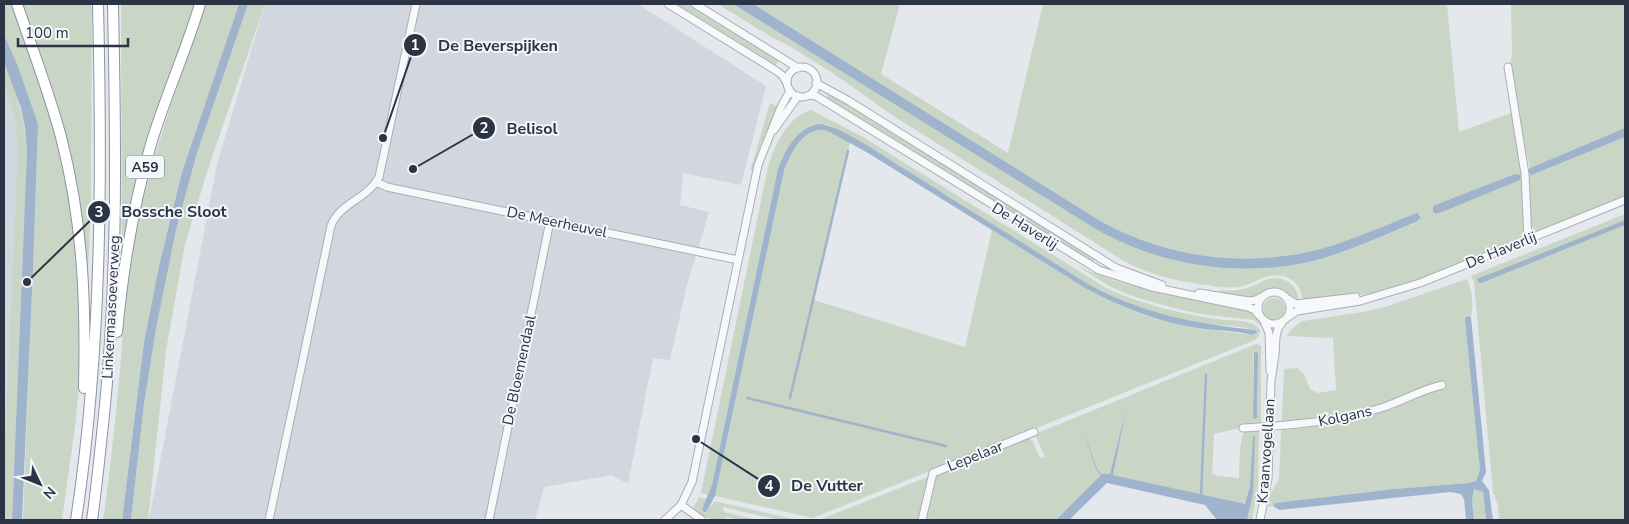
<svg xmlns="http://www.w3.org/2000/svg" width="1629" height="524" viewBox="0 0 1629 524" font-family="'Nunito Sans',sans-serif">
	<rect width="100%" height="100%" fill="#e4e7ec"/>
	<path fill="#d2d6de" d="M265,4h373l128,82 -25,99 -58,-12 -3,32 29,7 -23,77 -16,71 -17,-2 -25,126 -16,-9 -68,12 -9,33h-386l68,-356z
		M4,82l18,47 -16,391h-2z"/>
	<path fill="#c9d6c5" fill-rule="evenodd" d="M4,4h8l43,129 7,29 11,64 7,74v71l-4,48 -14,101h-39l10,-251 5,-145 -34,-89z
		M20,4h72l-1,192 -4,104 -7,-86z
		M121,4h76l-35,100 -40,165z
		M206,4h33l-57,168 -23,94 -15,76 -22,178h-19c8,-53 13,-107 18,-161 2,-30 3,-61 8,-91 15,-91 46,-177 77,-264z
		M248,4h17l-56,162 -24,78 -19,107 -18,169h-17l13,-116 12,-75 20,-99 21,-77z
		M676,4h13l90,56 -4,6z
		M718,4h15l376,232c63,30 135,41 203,25 36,-8 70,-25 103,-38l6,-4 -1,-5 -7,1c-34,13 -69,29 -105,37 -69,15 -144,4 -206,-30l-349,-218h147l-19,70 127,79 35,-149h404l12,128 52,-19 11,63 1,55 -3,8c-47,19 -94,42 -144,53 -24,6 -49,7 -73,9 -2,-13 -8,-22 -20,-25 -17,-4 -28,8 -44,11 -10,1 -21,0 -31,-2 -30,-3 -57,-10 -84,-24l-232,-146 -58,-41 -43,-27 -18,-9zM1520,179l-78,33 -7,2 -2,-4z
		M1511,4h114v124l-95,40 -13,-57 -7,-45 2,-13z
		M4,62c12,29 21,57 23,88l-15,370h-8v-56l14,-313 -2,-29 -12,-37z
		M829,93l262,163 2,1 1,5 -1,2 -262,-163 -5,-3z
		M770,103l8,4 -19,42 -6,21 -3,2z
		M811,110l52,27 245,152c36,16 77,26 116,31 12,1 28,-1 36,10l-1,6 -4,4 -442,178 -98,-22 69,-325c5,-16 22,-47 42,-41 8,2 17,8 24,12l-36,158 151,47 27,-117 93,58 41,20 21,8 50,12 55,7 4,-4c-13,-6 -43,-5 -58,-8 -39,-7 -76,-20 -110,-39l-217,-136 -45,-24 -31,13 -13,20 -4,12 -66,316 -4,10 -7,-2 67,-326c7,-22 19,-50 43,-57z
		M1625,137v60l-87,35 -8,-6 -1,-52h5z
		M1625,214v6l-148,59 148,-57v298h-126l-1,-15 -5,-13 -19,-210 -3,-6z
		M1077,266c53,24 114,33 171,43 8,5 16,16 19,25h-3l-1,-6 -9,-8 -54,-6 -27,-6 -44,-13 -20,-9z
		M1276,278c15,2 21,9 23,23 -10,-1 -13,-12 -24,-12 -8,-1 -11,5 -18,7 -9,4 -31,0 -38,-6 12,1 23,1 33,-4 9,-3 14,-8 24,-8z
		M1467,279c5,12 7,25 4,38l-2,-1 11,154 -4,11 -8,2 -74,6 -119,14 -2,3 -5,1 1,-11 10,-17 5,-110 13,-1 7,6 6,15 8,4 18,-3 -3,-52 -46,-2c4,-7 9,-11 16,-15l60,-9 22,-5z
		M1263 309a11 11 0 1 1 22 0a11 11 0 1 1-22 0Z
		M1256,344l5,2v77l-47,11 -2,40 5,2 22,2c1,-9 -1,-44 8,-48 3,-1 9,-1 12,-1l-1,57 -6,34h-5l6,-26 -3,-8 -4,16 -3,2 -130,-29 14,-70 -17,69h-8l-4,-4 3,5 -45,45h-132l10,-42 4,-4 87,-36 7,2 8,18 5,-1 -10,-23zM1256,352l2,38 -1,27 -4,1v-64z
		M930,476l-11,44h-100z
		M1474,489l9,3 3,28h-12l-2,-19z
		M699,497l8,2 -5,10 10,-4 2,-4 84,19h-20l-55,-13 1,5 33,8h-19l-12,-3 -1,3c-16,0 -20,-2 -32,-12z"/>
	<path fill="#9fb4cc" d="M239,4h9l-51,149 -21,77 -20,99 -12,75 -13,116h-9l22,-178 15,-76 23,-94z
		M733,4h20l349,218c62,34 136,45 206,30 36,-8 70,-24 104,-37l6,-2 3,5 -5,4c-34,14 -68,30 -103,39 -72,17 -153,5 -217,-32z
		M4,35l13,29 21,60 -5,145 -11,251h-10l15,-370 -2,-22 -4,-20 -17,-46z
		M819,124c21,1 64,32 84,44 62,39 123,77 185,116 52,29 108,40 167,46l2,2 -1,1 -4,2c-17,-5 -36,-4 -54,-7 -40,-6 -77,-21 -113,-40l-217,-135 -38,-21c-23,-11 -40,21 -46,39l-69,325 -9,16h-2l-2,-3 10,-24 66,-316c7,-20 19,-41 41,-45z
		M1625,128v9l-91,37 -3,1 -3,-3 2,-4z
		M1515,174l6,1 -1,5 -78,32 -7,2 -2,-3v-5l5,-2z
		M1625,220v5l-144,58 -3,-1 -1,-3z
		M1467,316l4,1 15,155 -4,9 7,9 4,30h-7l-3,-28 -9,-3 -2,12 2,19h-8l-2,-21 -3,-5 -11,-2 -171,18 -6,-4 2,-3 119,-14 74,-6 8,-2 4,-11 -15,-151z
		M1254,352l4,1 -1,64 -1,2 -3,-1z
		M1127,405l-14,70 132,29 5,-18 3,-49 2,-1 -2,58 -6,26h-30l-12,-15 -98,-22 -38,37h-13l45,-45 -5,-6 -14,-43 15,43 5,5h8z"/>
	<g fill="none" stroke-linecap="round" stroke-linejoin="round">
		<path stroke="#9fb4cc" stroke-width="2.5" d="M747,398l199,48
			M790,398l58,-247
			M1201,495l5,-120"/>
		<g stroke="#a9aeb7" stroke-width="9">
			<path id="minor" d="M668,4l107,66 7,5 5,8
				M695,4l103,64
				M1508,67l17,107 3,66
				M787 82a15 15 0 1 1 30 0a15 15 0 1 1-30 0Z
				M816,83l33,18 267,167 46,17
				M809,95l7,1 283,174 53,17 96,20 7,3 4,5
				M774,130l24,-34
				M376,182l11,5 351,73
				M1258 308a16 16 0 1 1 32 0a16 16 0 1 1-32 0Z
				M1199,293l50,8 7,-1 6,-3
				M1288,299l8,5 60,-7
				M1288,317l9,-6 63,-10 60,-18 205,-83
				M1264,321l5,12 1,38
				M1243,428c47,-3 96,-6 141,-21 20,-7 37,-17 58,-22
				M681,505l21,15
				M269,520l62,-294c8,-23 37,-27 48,-49l37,-173
				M489,520l61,-299
				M665,520l16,-15 11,-23 66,-317 23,-58 9,-16
				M922,520l11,-47 101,-41
				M1260,520l8,-41 3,-98 4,-26 1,-18 2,-9 4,-5"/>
		</g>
		<g stroke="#8b94a3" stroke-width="12">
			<path id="highway" d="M17,4c15,44 32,88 44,133 22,85 25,164 23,251
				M117,332c6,-64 16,-126 34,-188 14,-47 35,-93 49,-140
				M76,520c26,-170 26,-344 22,-516
				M92,520c4,-28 7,-57 10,-86 16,-143 14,-287 11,-430"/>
		</g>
		<use href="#minor" stroke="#f7f8fa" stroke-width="7"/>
		<use href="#highway" stroke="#fff" stroke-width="10"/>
	</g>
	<g text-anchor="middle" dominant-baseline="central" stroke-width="4" stroke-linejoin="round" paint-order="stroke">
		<rect fill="#f4f6f9" stroke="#676e7b" stroke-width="1" x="126" y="155.5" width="38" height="23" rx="4"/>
		<g font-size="14" font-weight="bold" fill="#2b3445">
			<text x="145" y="167">A59</text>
		</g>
		<g font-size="15" fill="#2b3445" stroke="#f4f6f9">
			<text transform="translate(557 222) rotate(12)">De Meerheuvel</text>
			<text transform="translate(1025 226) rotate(32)">De Haverlij</text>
			<text transform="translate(1501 250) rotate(-22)">De Haverlij</text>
			<text transform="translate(111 307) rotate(-87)">Linkermaasoeverweg</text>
			<text transform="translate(519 370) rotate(-78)">De Bloemendaal</text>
			<text transform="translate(1345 416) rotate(-12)">Kolgans</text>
			<text transform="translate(1266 451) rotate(-86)">Kraanvogellaan</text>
			<text transform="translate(975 456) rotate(-22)">Lepelaar</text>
		</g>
	</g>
	<path fill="none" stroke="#2b3445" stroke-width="2" d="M383 138L415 45M413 169L484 128M27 282L99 212M696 439L769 486"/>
	<g fill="#2b3445" stroke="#f4f6f9" stroke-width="2">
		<circle cx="383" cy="138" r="5"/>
		<circle cx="413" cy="169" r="5"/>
		<circle cx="27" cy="282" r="5"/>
		<circle cx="696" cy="439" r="5"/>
		<circle cx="415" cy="45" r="12"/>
		<circle cx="484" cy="128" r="12"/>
		<circle cx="99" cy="212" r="12"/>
		<circle cx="769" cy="486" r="12"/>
	</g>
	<g font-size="15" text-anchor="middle" font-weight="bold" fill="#fff">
		<text x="415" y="50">1</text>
		<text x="484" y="133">2</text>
		<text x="99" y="217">3</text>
		<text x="769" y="491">4</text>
	</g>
	<g font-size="16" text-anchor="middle" font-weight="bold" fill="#2b3445" stroke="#f4f6f9" stroke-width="4" stroke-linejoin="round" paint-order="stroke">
		<text x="498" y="51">De Beverspijken</text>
		<text x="532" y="134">Belisol</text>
		<text x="174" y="217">Bossche Sloot</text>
		<text x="827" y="491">De Vutter</text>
	</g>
	<rect width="1629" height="524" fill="none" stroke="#2b3445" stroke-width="10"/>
	<g transform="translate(40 484) rotate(133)" stroke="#f4f6f9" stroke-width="4" paint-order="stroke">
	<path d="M0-4L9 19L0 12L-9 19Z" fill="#2b3445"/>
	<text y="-8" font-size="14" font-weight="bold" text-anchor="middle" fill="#2b3445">N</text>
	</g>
	<path d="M18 38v8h110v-8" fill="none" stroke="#2b3445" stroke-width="2.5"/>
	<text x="25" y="38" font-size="15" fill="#2b3445" stroke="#f4f6f9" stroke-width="4" paint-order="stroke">100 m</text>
</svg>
